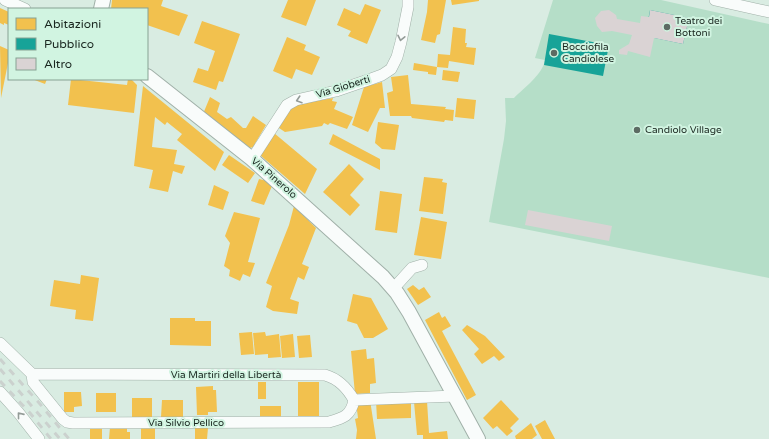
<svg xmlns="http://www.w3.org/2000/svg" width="769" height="439" viewBox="0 0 769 439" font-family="'Varela Round',sans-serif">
	<rect width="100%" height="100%" fill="#d9ece2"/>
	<path fill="#b5dec8" d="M553,0h108l108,24v254l-280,-56 15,-83 2,-18 -1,-23h9c10,-10 29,-24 31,-38l-10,-2z"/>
	<path fill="#f2c14e" d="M112,0h51l-2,6 27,9 -9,21 -32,-11v-16h-36z
		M288,0h28l-10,26 -25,-9z
		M428,0h18l-6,34 -3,1 -2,8 -14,-3 6,-28z
		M451,0h28v1l-27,4z
		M365,4l16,6 -14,34 -19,-8 3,-5 -14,-6 7,-17 16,7z
		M0,8l9,4v13l-5,-2v2l-4,-2z
		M202,21l38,13 -17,48 -4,-1 -3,9 -23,-8 5,-14 10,3 7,-20 -21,-8z
		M453,27l13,2 -1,14h2l-1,4 10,1 -2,17 -25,-4 -1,7 -11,-1 1,-13 12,1z
		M287,37l19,8 -2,5 16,7 -8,18 -16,-6 -4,10 -19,-8z
		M0,46l9,4v14l-1,-1 -7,35z
		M414,63l23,4 -1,8 -8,-1v-2l-15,-2z
		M443,70l17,2 -2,10 -16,-2z
		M408,75l3,29 35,3 -1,2 9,1 -1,11 -8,-1 -1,2 -32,-4 -1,-2h-21l-3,-23 6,-2 -2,-14z
		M32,79h15l-2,5z
		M71,79l56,6 1,-6h3l6,6 -3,28 -66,-8z
		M382,82l3,26h-5l-12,24 -16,-7 12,-38z
		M143,86l81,66 -9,19 -38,-31 5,-6 -15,-12 -2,3 -10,-8 -3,30 25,3 -3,14 11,2 -3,8 -9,-3 -5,21 -19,-4 4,-18 -19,-4z
		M210,97l10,6 -3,9 10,7 4,-2 12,11h3l7,-12 13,9 -13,22 -6,2 -44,-35z
		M333,98l-1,3 5,1 -3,7 19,8 -6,12 -17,-6 -2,2 -4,-2 -2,3 -37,6 -9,-6 12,-20z
		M457,98l19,2 -2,19 -19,-2z
		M378,122l21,3 -4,25 -13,-1 -7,-6z
		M274,133l43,36 -12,25 -45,-39z
		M333,134l47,25v11l-51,-26z
		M229,155l26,18 -7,10 -26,-18z
		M349,164l15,15 -14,16 10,10 -10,11 -27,-24z
		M424,177l19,2 -1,3 5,1 -4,31 -24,-3z
		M259,179l8,2 5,5 -8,19 -13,-4z
		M214,185l15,7 -6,18 -15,-5z
		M380,191l22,3 -5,39 -22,-3z
		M294,206l22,22 -14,36 7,3 -5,13 -6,-3 -8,22 9,3 -2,12 -24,-3 -7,-4 6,-21 -6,-3 23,-58z
		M234,212l26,6 -12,44 7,1 -5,14 -7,-3 -3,7 -11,-5 1,-6 -6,-4 6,-23 -5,-7z
		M421,217l26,5 -6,37 -27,-4z
		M81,275l18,3 -6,43 -18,-2 1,-9 -26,-4 4,-26 26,4z
		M413,285l6,5 5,-3 7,10 -13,8 -11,-16z
		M353,294l18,4 17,31 -15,9h-9l-7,-14 -10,-3z
		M439,312l3,6 3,-2 6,10 -9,5 34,64 -9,5 -42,-80z
		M170,318h25v3h16v25l-41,-1z
		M467,325l18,11 20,21 -6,4 -5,-5 -12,8 -8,-10 5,-5 -17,-19z
		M252,332l2,22 -13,1 -2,-22z
		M265,332l1,4 13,-2 2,23 -13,1v-4l-13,1 -2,-22z
		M293,334l2,23 -13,1 -2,-22z
		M310,335l2,22 -13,1 -2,-22z
		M366,349l1,10 7,-1 2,25 -6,1v9l-15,1 -4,-43z
		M258,382h8v17h-8z
		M298,382h21v34h-21z
		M213,386v4h3l1,22h-9v3h-11l-1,-28z
		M64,392h17l1,14 -8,1v5h-10z
		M96,393h20v19h-20z
		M132,398h20v19h-20z
		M162,400h21v17h-22z
		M370,400l6,39h-20l1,-9 -2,-11 3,-1 -2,-16z
		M411,400v18l-34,1 -1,-18z
		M501,400l18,19 -9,9 3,3 -6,5 -10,-10 -4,3 -10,-11z
		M427,401l2,32 18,-2 1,8h-25v-4h-6l-3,-33z
		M260,406h21v12h-21z
		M545,420l10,19h-13l-7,-13z
		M531,423l6,12 -5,4h-16l-1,-3z
		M90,427h12v12h-12z
		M110,427h17v5h3v7h-21z
		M141,428h14v11h-14z
		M195,428h13l-1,11h-12z"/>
	<path fill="#17a398" d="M650,10l39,8 -6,26 -38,-8z
		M549,34l60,11 -6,31 -59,-11z"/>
	<path fill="#dad3d4" d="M609,10l7,5 1,4 23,4 1,-7 8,1 1,-7 39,8 -6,26 -29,-6 -4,19 -22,-6 -1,4 -8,-1v-4l10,-6 3,-9 -20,-4 -10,1 -5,-6 -2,-8 6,-7z
		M528,210l84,16 -3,15 -84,-16z"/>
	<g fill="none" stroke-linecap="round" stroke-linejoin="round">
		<g stroke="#a0b0a8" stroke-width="12">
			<path id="minor" d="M5,0l20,9
				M715,0l54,12
				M252,159l35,-54 9,-5 40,-9 35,-12 11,-4 9,-6 6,-12 4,-15 7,-35v-7
				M393,289l19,-21 10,-3
				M0,343l32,31 293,1c14,4 22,13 29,25
				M32,374l1,8 30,37 4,3 6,1 256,-1c14,-4 22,-6 25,-22
				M0,392l18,20 21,27
				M354,400l101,-4"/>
		</g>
		<g stroke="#a0b0a8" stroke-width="16">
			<path id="major" d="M101,9l2,-9
				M147,76l105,83 131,118 14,16 12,19 69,127"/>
		</g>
		<use href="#minor" stroke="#f9fcfb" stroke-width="11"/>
		<use href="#major" stroke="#f9fcfb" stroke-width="14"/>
		<path stroke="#cbd1ce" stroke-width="3" stroke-dasharray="7 7" stroke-linecap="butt" d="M0,359l40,45 29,35
			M0,369l60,70
			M0,381l30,32 21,26"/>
	</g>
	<defs><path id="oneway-chevron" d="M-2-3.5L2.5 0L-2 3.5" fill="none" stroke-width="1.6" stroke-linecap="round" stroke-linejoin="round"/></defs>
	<g stroke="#949c98">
		<use href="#oneway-chevron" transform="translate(401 38) rotate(102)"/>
		<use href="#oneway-chevron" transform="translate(299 100) rotate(162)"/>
		<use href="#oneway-chevron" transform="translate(20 415) rotate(-129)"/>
	</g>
	<g fill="#5c6b63" stroke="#d1f4e1" stroke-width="1.5">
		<circle cx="667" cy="27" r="4"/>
		<circle cx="554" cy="53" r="4"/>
		<circle cx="637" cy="130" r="4"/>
	</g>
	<g text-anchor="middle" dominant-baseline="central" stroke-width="4" stroke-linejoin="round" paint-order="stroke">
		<g font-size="10" fill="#19261f" stroke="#d1f4e1" text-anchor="start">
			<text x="675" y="21">Teatro dei<tspan x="675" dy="12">Bottoni</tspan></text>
			<text x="562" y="47">Bocciofila<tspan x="562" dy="12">Candiolese</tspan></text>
			<text x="645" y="130">Candiolo Village</text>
		</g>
		<g font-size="10" fill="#19261f" stroke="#d1f4e1">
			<text transform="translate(343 87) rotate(-17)">Via Gioberti</text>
			<text transform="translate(274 178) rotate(41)">Via Pinerolo</text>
			<text x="226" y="375">Via Martiri della Libertà</text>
			<text x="186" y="423">Via Silvio Pellico</text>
		</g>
	</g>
	<rect x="8" y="8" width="140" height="72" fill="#d1f4e1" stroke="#87a293"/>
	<rect x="16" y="18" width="20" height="12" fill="#f2c14e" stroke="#87a293"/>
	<text x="44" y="28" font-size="12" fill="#19261f">Abitazioni</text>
	<rect x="16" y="38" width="20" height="12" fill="#17a398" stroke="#87a293"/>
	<text x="44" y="48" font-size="12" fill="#19261f">Pubblico</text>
	<rect x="16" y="58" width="20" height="12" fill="#dad3d4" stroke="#87a293"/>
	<text x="44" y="68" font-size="12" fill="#19261f">Altro</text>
</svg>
